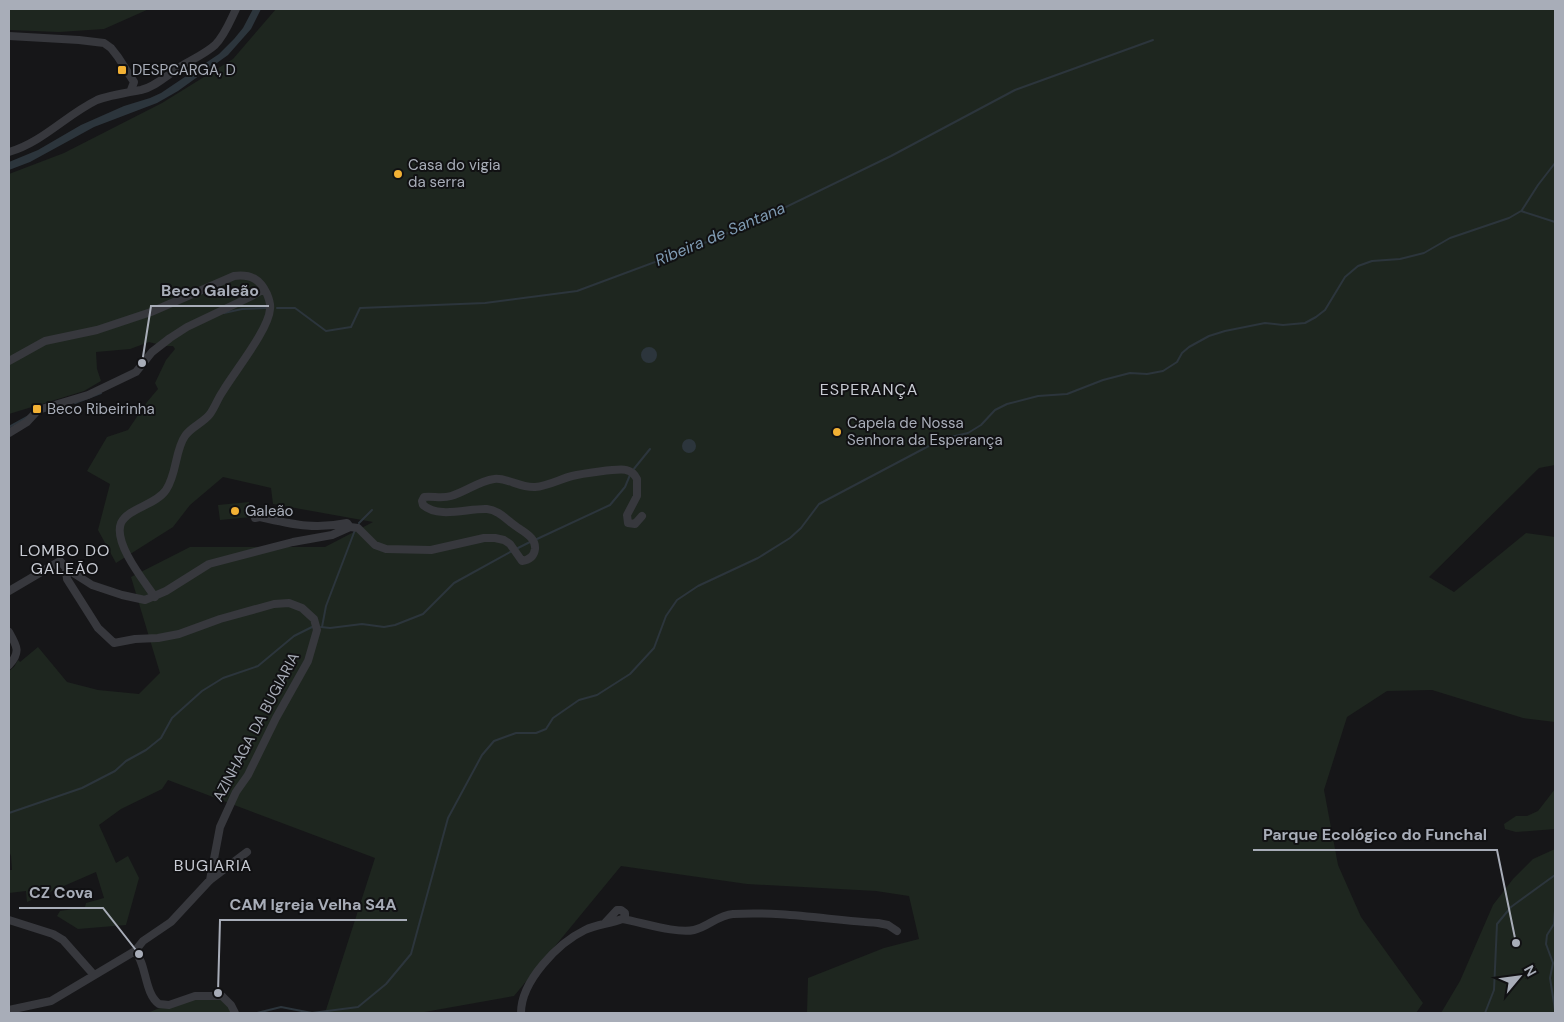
<svg xmlns="http://www.w3.org/2000/svg" width="1564" height="1022" viewBox="0 0 1564 1022" font-family="'DM Sans',sans-serif">
	<rect width="100%" height="100%" fill="#161618"/>
	<path fill="#1e261f" d="M9,9h140l-45,20 -45,3 -50,-2z
		M276,9h1279v456l-16,3 -110,109 25,15 72,-59 29,4v185l-32,-4 -91,-28 -45,1 -40,26 -23,73 14,75 23,52 62,86 -7,10h-609l1,-35 76,-30 35,-9 -10,-43 -33,-5 -129,-7 -126,-18 -107,130 -95,17h-94l50,-155 -207,-78 -6,9 -41,20 -22,16 17,38 12,-7 11,22 -13,47 -48,4 -21,-13 3,-5 25,-4 1,-4 18,-5 -8,-26 -69,30 -1,-11 -17,2v-23h3l-1,-14 -2,-5v-180l5,-4 4,-7 2,2 18,-15 29,35 31,8 41,4 21,-21 -29,-96 59,-30h135l48,-25 -100,-18 -2,-16 -48,-11 -33,28 -17,22 -57,36 -18,-33 12,-46 -23,-13 20,-34 21,-7 19,-28 11,-13 -3,-6 11,-23 9,-11 -2,-3h-9l-15,-4 -19,7 -34,3 1,17 4,12 -17,10 -75,23v-240l55,-21 98,-50 71,-44z
		M249,502l2,15 -31,3 -2,-15z
		M1555,789v40l-39,3 -11,-3 -1,-5 12,-8h11l11,-5z
		M1555,849v164h-114l19,-32 33,-76 20,-26 20,-20z
		M222,996l13,17h-88l41,-16z"/>
	<path fill="#2c353c" d="M253,9h8l-10,20 -23,26 -50,36 -21,12 -63,24 -64,35 -21,8v-8l29,-12 43,-25 43,-19 26,-8 11,-5 58,-39 15,-15 9,-11z
		M641 355a8 8 0 1 1 16 0a8 8 0 1 1-16 0Z
		M682 446a7 7 0 1 1 14 0a7 7 0 1 1-14 0Z"/>
	<g fill="none" stroke-linecap="round" stroke-linejoin="round">
		<path stroke="#2c353c" stroke-width="2" d="M1522,210l16,-25 17,-22
			M277,308h18l31,23 25,-4 9,-19 125,-5 92,-12 113,-42 71,-30 130,-63 124,-66 138,-50
			M224,313l18,-4 24,-1
			M75,403l26,-10
			M9,427l20,-11
			M633,470l17,-21
			M359,523l13,-13
			M537,539l73,-34 15,-18 5,-12
			M518,548l12,-6
			M321,627l9,1 32,-4 22,3 11,-2 28,-11 31,-31 58,-32
			M322,627l4,-21 29,-76
			M9,813l73,-25 33,-17 11,-10 20,-11 15,-12 11,-20 30,-27 21,-13 35,-12 36,-30 18,-9
			M1555,910l-1,14 -7,11 -1,9 7,19 -3,15 5,32
			M257,1013l24,-6 31,6 46,-6 28,-23 25,-30 37,-136 34,-63 12,-14 22,-8h20l10,-4 7,-11 26,-18 18,-5 33,-21 24,-26 12,-32 11,-16 21,-14 60,-28 32,-20 11,-10 18,-24 123,-65 26,-6 13,-8 14,-15 12,-6 31,-8 29,-2 36,-14 27,-7 17,1 16,-3 14,-9 5,-9 7,-6 20,-11 16,-5 40,-8 18,2 22,-2 11,-6 9,-7 20,-33 13,-11 14,-5 28,-2 24,-6 26,-15 59,-20 12,-7 34,11
			M1485,1013l9,-23 3,-66 14,-17 44,-32"/>
		<path stroke="#37383d" stroke-width="8" d="M9,36l70,4 25,3 7,5 7,9 16,25 -3,8
			M9,152c34,-10 57,-37 88,-52 9,-4 33,-8 44,-10 14,-3 26,-15 39,-23 11,-7 25,-13 35,-22 10,-10 15,-24 21,-36
			M9,361l36,-20 52,-11 54,-18 83,-36c17,-2 26,3 33,18 2,5 4,10 3,15 -1,20 -35,62 -47,82 -5,7 -8,16 -13,23 -7,9 -19,13 -25,22 -10,14 -8,38 -19,54 -10,15 -38,18 -45,33 -8,20 23,58 34,74
			M9,433l18,-11 11,-12 50,-15 48,-23 16,-20 18,-14 17,-11 63,-30 14,-8
			M255,518l5,-1c32,7 53,13 87,6l3,4 8,1 17,17 11,4 45,1 53,-12h11l9,2 6,4 12,17c7,-1 12,-4 13,-12 1,-10 -8,-15 -15,-20 -11,-6 -20,-19 -33,-20 -19,-1 -48,10 -64,-4l-1,-4 2,-4c10,-1 18,2 27,-1 14,-4 28,-15 43,-17 12,-2 26,9 41,8 13,-1 25,-8 37,-11 8,-2 47,-8 54,-6 5,1 9,5 11,9v17l-10,19 1,8 7,1 7,-8
			M67,569l-1,1 1,9 31,49 16,15 21,-4 23,-1 21,-4 41,-15 54,-15 15,-1 13,5 12,11 3,11 -9,31 -32,57 -28,57 -12,17 -16,35 -10,53
			M9,591l51,-30 7,8 25,16 30,10 23,5 21,-9 43,-27 84,-22 39,-7 18,-8
			M9,632c8,14 12,20 0,33
			M622,919c19,3 54,15 72,11 14,-3 24,-15 39,-16 48,-3 96,6 145,9l10,2 9,6
			M9,920l44,14 10,6 31,35
			M135,951c12,14 9,42 24,53l10,1 26,-9h27l9,9 4,8
			M9,1010l42,-9 84,-50 8,-10 28,-19 39,-42 37,-28
			M521,1013c0,-32 37,-70 64,-83 12,-6 25,-6 37,-11l3,-2v-4l-4,-3h-4l-12,13"/>
	</g>
	<g fill="#f2b134" stroke="#111113" stroke-width="2">
		<rect x="117" y="65" width="10" height="10" rx="2.5"/>
		<circle cx="398" cy="174" r="5"/>
		<rect x="32" y="404" width="10" height="10" rx="2.5"/>
		<circle cx="837" cy="432" r="5"/>
		<circle cx="235" cy="511" r="5"/>
	</g>
	<g text-anchor="middle" dominant-baseline="central" stroke-width="4" stroke-linejoin="round" paint-order="stroke">
		<g font-size="15" fill="#a8adb8" stroke="#111113" text-anchor="start">
			<text x="132" y="70">DESPCARGA, D</text>
			<text x="408" y="165">Casa do vigia<tspan x="408" dy="17">da serra</tspan></text>
			<text x="47" y="409">Beco Ribeirinha</text>
			<text x="847" y="423">Capela de Nossa<tspan x="847" dy="17">Senhora da Esperança</tspan></text>
			<text x="245" y="511">Galeão</text>
		</g>
		<g font-size="15" fill="#a8adb8" stroke="#111113">
			<text transform="translate(256 727) rotate(-62)">AZINHAGA DA BUGIARIA</text>
		</g>
		<g font-size="16" font-style="italic" fill="#7f9bb3" stroke="#111113">
			<text transform="translate(720 234) rotate(-23)">Ribeira de Santana</text>
		</g>
		<g font-size="16" letter-spacing="1" fill="#c9ccd4" stroke="#111113">
			<text x="869" y="389">ESPERANÇA</text>
			<text x="65" y="550">LOMBO DO<tspan x="65" dy="18">GALEÃO</tspan></text>
			<text x="213" y="865">BUGIARIA</text>
		</g>
	</g>
	<path fill="none" stroke="#a8adb8" stroke-width="2" d="M142 363L151 306H269M1516 943L1497 850H1253M139 954L103 908H19M218 993L220 920H407"/>
	<g fill="#a8adb8" stroke="#111113" stroke-width="2">
		<circle cx="142" cy="363" r="5"/>
		<circle cx="1516" cy="943" r="5"/>
		<circle cx="139" cy="954" r="5"/>
		<circle cx="218" cy="993" r="5"/>
	</g>
	<g font-size="16" text-anchor="middle" font-weight="bold" fill="#a8adb8" stroke="#111113" stroke-width="4" stroke-linejoin="round" paint-order="stroke">
		<text x="210" y="296">Beco Galeão</text>
		<text x="1375" y="840">Parque Ecológico do Funchal</text>
		<text x="61" y="898">CZ Cova</text>
		<text x="313" y="910">CAM Igreja Velha S4A</text>
	</g>
	<rect width="1564" height="1022" fill="none" stroke="#a8adb8" stroke-width="20"/>
	<g transform="translate(1519 977) rotate(61)" stroke="#111113" stroke-width="4" paint-order="stroke">
	<path d="M0-4L9 19L0 12L-9 19Z" fill="#a8adb8"/>
	<text y="-8" font-size="14" font-weight="bold" text-anchor="middle" fill="#a8adb8">N</text>
	</g>
</svg>
